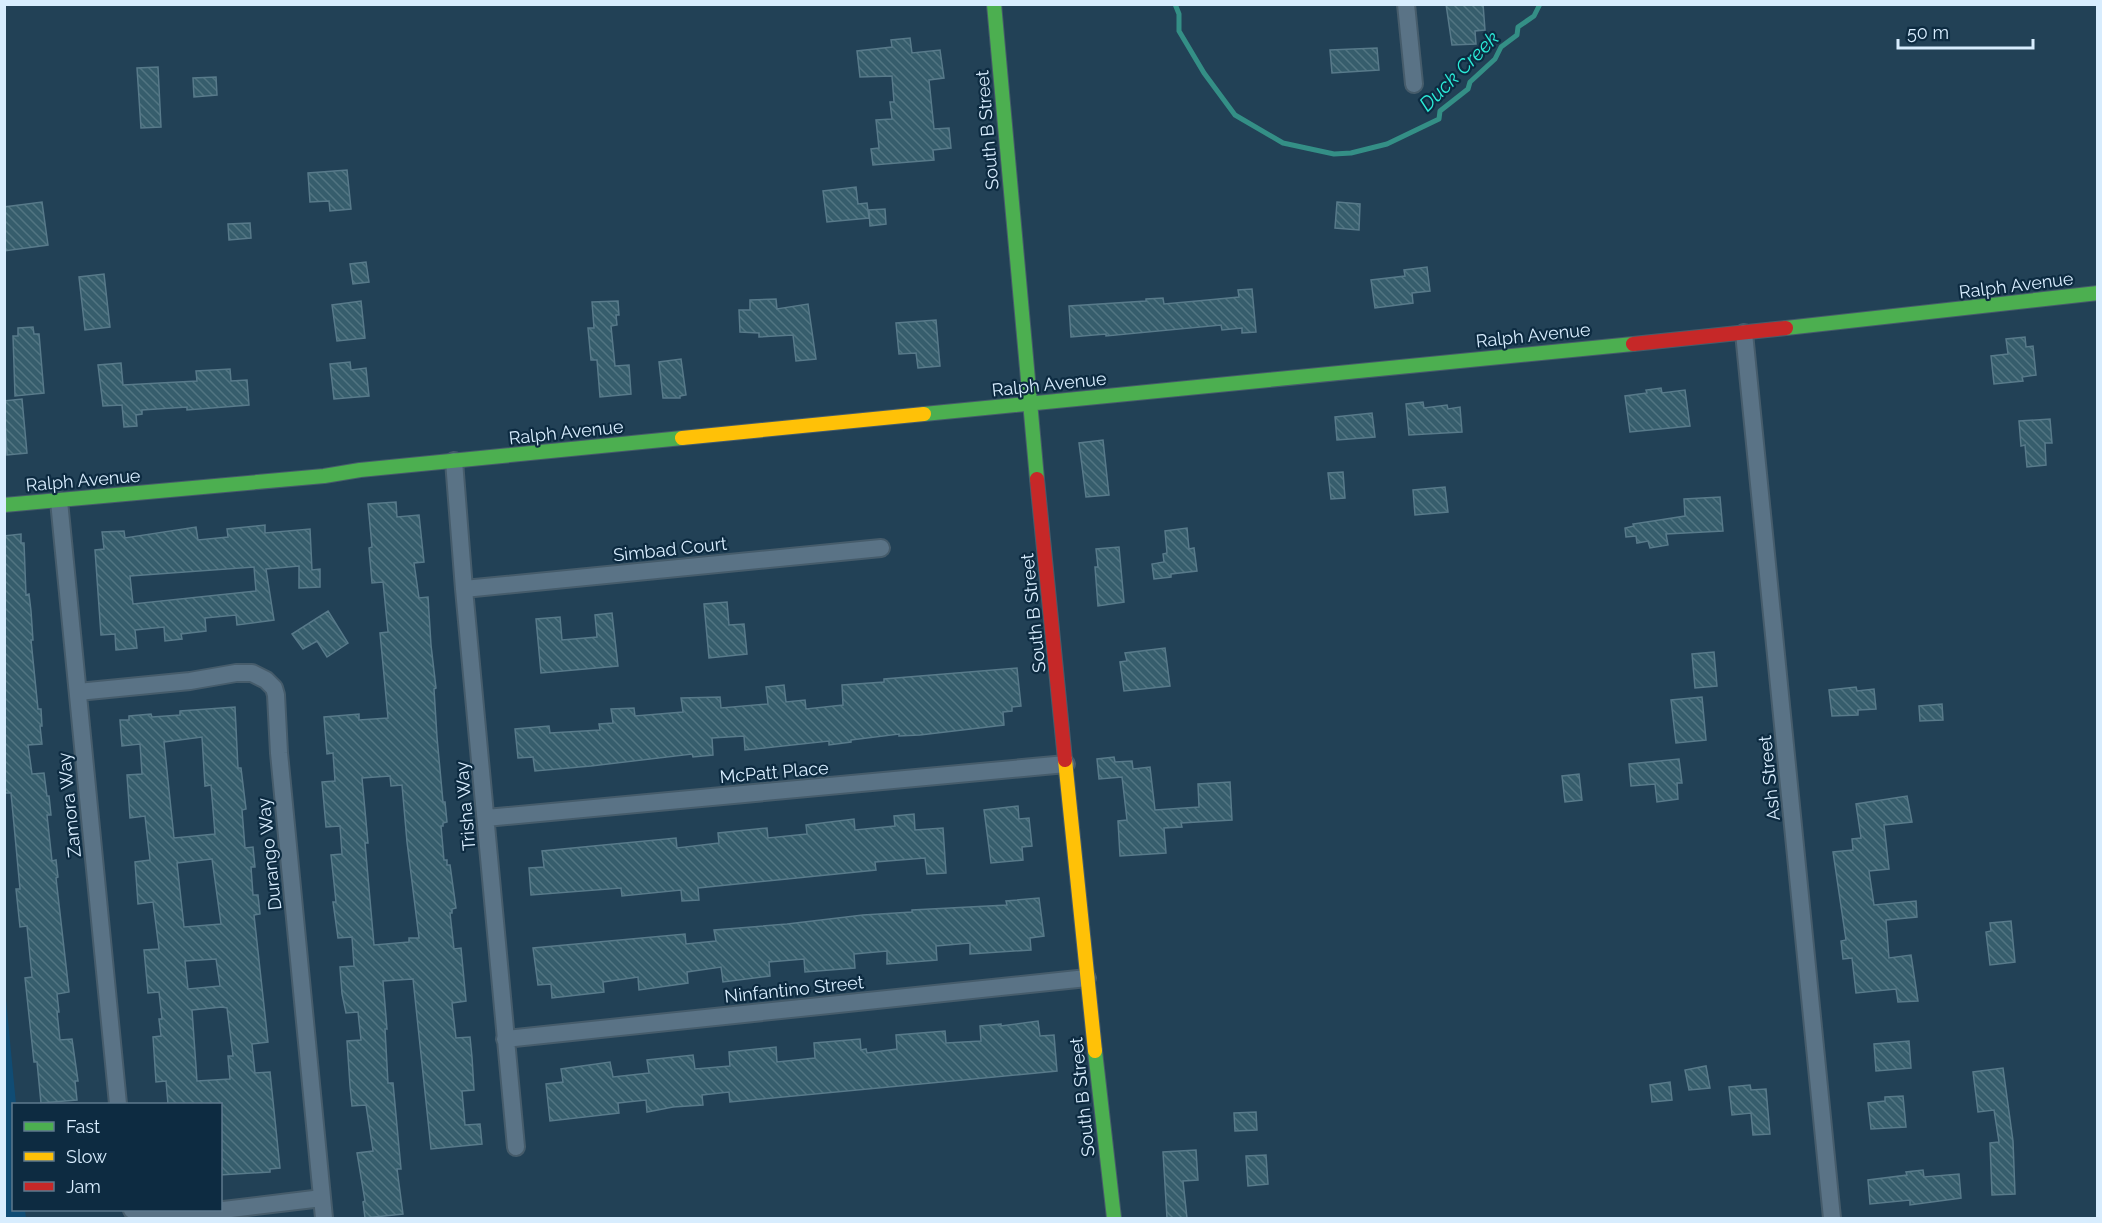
<svg xmlns="http://www.w3.org/2000/svg" width="2102" height="1223" viewBox="0 0 2102 1223" font-family="Raleway,sans-serif">
	<defs>
		<pattern id="building-back-hatch" width="6" height="6" patternUnits="userSpaceOnUse" patternTransform="scale(1.5)"><rect width="6" height="6" fill="#365d6c"/><path d="M-1 5l2 2M0 0l6 6M5-1l2 2" fill="none" stroke="#527582"/></pattern>
	</defs>
	<rect width="100%" height="100%" fill="#224156"/>
	<path fill="#104c74" d="M5,999h1l10,105h-2v106h11l1,8h-21z"/>
	<g fill="none" stroke-linecap="round" stroke-linejoin="round">
		<path stroke="#348f86" stroke-width="5" d="M1175,4l4,10v17l25,42 31,42 48,28 51,11 17,-1 36,-9 52,-25 1,-8 28,-22 2,-7 25,-23 6,-12 16,-12 1,-8 16,-11 6,-12"/>
	</g>
	<path fill="url(#building-back-hatch)" stroke="#587a8a" stroke-width="1.5" fill-rule="evenodd" d="M1446,4h37l2,26 -10,1 1,13 -24,1z
		M910,38l2,15 28,-3 4,28 -15,2 5,49 15,-1 2,20 -18,2 1,10 -61,5 -2,-16 8,-1 -3,-28 16,-1 -2,-17h4l-2,-26 -32,1 -3,-26 35,-4 -1,-7z
		M1377,48l2,22 -47,3 -2,-23z
		M158,67l3,60 -20,1 -4,-60z
		M216,77l1,18 -23,2 -1,-19z
		M347,170l4,39 -21,2 -1,-10 -19,1 -2,-29z
		M856,187l2,17 9,-1 2,15 -42,4 -4,-31z
		M42,202l6,43 -44,6v-44z
		M1337,202l23,2 -1,26 -24,-2z
		M885,209l1,15 -16,2 -1,-16z
		M250,223l1,15 -22,2 -1,-16z
		M366,262l3,20 -16,2 -3,-20z
		M1427,267l3,24 -18,2 1,10 -38,5 -4,-28 34,-4 -1,-6z
		M104,274l6,53 -25,3 -6,-53z
		M1252,289l4,43 -14,1v-5l-20,2 -1,-5 -115,11v-2l-35,3 -2,-31 77,-5v-2l17,-1 1,6 33,-3 42,-4 -1,-7z
		M776,299l1,10 31,-5 8,55 -20,2 -3,-26 -34,2v-4l-19,-1 -1,-22h11v-10z
		M361,301l4,37 -28,3 -5,-36z
		M618,301l1,14h-3l1,10 -6,1 4,40 14,-1 2,29 -31,3 -3,-37h-6l-3,-32h6l-2,-26z
		M936,320l4,46 -22,2 -2,-15 -17,1 -3,-31z
		M33,327l1,7h5l5,59 -29,3 -2,-60h5v-8z
		M2025,337l1,10 7,-1 3,29 -14,2 1,4 -29,3 -3,-28 17,-2 -2,-15z
		M681,359l5,36 -6,1v2h-17l-4,-36z
		M350,362l1,8 15,-2 3,28 -35,3 -4,-35z
		M121,363l2,22 74,-4 -1,-10 34,-2 1,12 16,-1 2,25 -62,5v-3l-45,3v4l-6,1 1,11 -13,1 -2,-22 -19,1 -5,-41z
		M1661,388l1,5 23,-3 5,36 -60,6 -5,-36 22,-3 -1,-3z
		M22,399l5,54 -20,2 -3,-54z
		M1423,402l1,6 23,-3 1,4 12,-2 2,25 -53,3 -3,-31z
		M1372,413l3,24 -38,3 -2,-23z
		M2050,419l2,24h-7l1,22 -19,2 -2,-22 -4,1 -2,-25z
		M1103,440l6,55 -23,2 -7,-54z
		M1343,472l2,26 -14,1 -3,-26z
		M1445,487l3,25 -33,3 -2,-25z
		M1720,497l3,34 -57,3 2,11 -18,3 -2,-7 -11,2 -1,-7 -10,1 -1,-9 9,-2 -1,-2 52,-8 -1,-17z
		M396,502l1,15 22,-2 5,47 -10,1 5,35 9,-1 3,48 5,43 -2,1 3,48 6,65h2l2,20 -4,1v3h-2l3,34h3v5h3l6,43 -4,1v4h-2l4,36 7,-1 5,53 -14,2 2,18 2,17 14,-1 2,20 2,33 -12,1 3,34 15,-1 2,20 -51,5 -18,-170 -30,2 4,48h-2l3,54h5l8,86h-4l6,45 -38,4 -2,-16 2,-1 -8,-48 16,-2 -7,-46 -14,1 -2,-20 -3,-45 14,-1 -3,-28 -12,1 -4,-19 -2,-27 14,-1 -2,-29 -14,1 -5,-36h3l-5,-47 11,-1 -2,-28 -14,1 -4,-45 13,-1 -2,-28 -6,1 -3,-37 35,-3v6l29,-2 -8,-85 8,-1 -5,-50 -11,1 -3,-35 3,-1 -4,-43zM390,776l1,10 11,-1 5,57 12,96h-10v4l-35,3 -9,-102h3l-6,-65z
		M265,525v8l45,-4 2,41 8,-1v18l-21,1v-22l-33,3 8,51 -37,5 -1,-10 -31,3 1,13 -25,3 1,5 -17,2 -1,-14 -29,3 2,18 -21,2 -1,-16 -14,1 -6,-85 9,-1 -2,-17 22,-1 1,7 71,-11 2,13 30,-3 -1,-8zM254,567l2,24 -123,13 -3,-28z
		M1187,528l2,21 5,-1 3,23 -26,3v3l-17,2 -2,-15 12,-2 -1,-8 4,-1 -2,-22z
		M21,534v9h3l2,52 3,-1 2,17 2,29h-2l7,69h3l1,17h-2l2,18 -14,1 4,29 12,-1 3,23h2l2,19h-4l5,46 4,-1 2,17 -2,1 13,114 -12,2 2,18h-2l3,28 12,-1 6,42h-3l2,19 -36,3 -4,-41h-3l-9,-84 7,-1 -5,-51 -7,1 -4,-38h4l-9,-96h-7v-257z
		M1119,547l5,55 -26,4 -3,-39h3l-2,-18z
		M727,602l2,23 15,-1 3,30 -38,4 -5,-54z
		M328,611l20,32 -21,14 -10,-16 -14,8 -11,-15z
		M612,613l6,53 -77,7 -5,-54 24,-2 2,23 35,-3 -2,-22z
		M1165,648l5,38 -46,5 -4,-29 7,-1 -2,-8z
		M1714,652l3,34 -22,2 -3,-34z
		M1017,668l4,38 -9,1v4l-9,1 1,13 -84,10 -21,1v-2l-48,6v2l-22,3v-4l-84,9 -1,-14 -32,2 1,17 -20,2 -1,-3 -101,12 -56,5 -2,-14 -15,1 -3,-29 34,-3 1,7 50,-3 -1,-6 14,-1 -2,-14 23,-1 1,8 48,-4 -2,-14 39,-1 1,11 47,-4 -2,-17 18,-2 2,17 19,-2 1,9 37,-4 -1,-20 42,-3v-3z
		M1856,687l1,4 17,-2 2,20 -18,1v5l-26,1 -3,-26z
		M1702,697l4,43 -30,3 -5,-43z
		M1942,704l1,16 -23,1 -1,-15z
		M235,707l3,61h3l5,41 -4,1 3,38 8,-1 2,20h-4l2,28h5l2,19 -6,1 14,127 -16,2 3,29 15,-1 10,96 -10,1v3l-50,3v-71h-52l-2,-23 -10,1 -3,-45 8,-1 -2,-17h3l-3,-27 -11,1 -4,-43 15,-1 -6,-47 -15,2 -3,-42 15,-2 -5,-44 -15,2 -3,-43 15,-1 -2,-30 -18,2 -2,-26h9v-4l22,-2 1,3 28,-2v-4zM202,737l3,49 6,-1 4,49 -41,4 -10,-96zM212,859l9,65 -37,3 -7,-64zM216,959l4,27 -32,3 -3,-28zM222,1007l5,1 6,48h-5l2,23 -33,2 -5,-71z
		M1114,757l1,5 17,-1 1,8 17,-2 5,43 44,-3 -1,-23 32,-2 2,38 -51,3 1,4 -18,1 2,25 -46,3 -2,-35 9,-1 -5,-43 -23,2 -2,-20z
		M1679,759l3,24h-5l1,16 -21,3 -2,-18 -24,2 -2,-22z
		M1579,774l3,26 -17,2 -3,-26z
		M1907,796l5,26 -28,3 5,44 -20,2 5,34 42,-4 1,16 -31,3 3,38 22,-3 7,46 -20,1 -2,-13 -40,4 -4,-35 -9,1 -2,-18 5,-1 -13,-88 20,-2 -1,-11 9,-1 -5,-34z
		M1018,806l1,13 10,-1 3,28 -10,1 1,13 -32,3 -7,-53z
		M914,814l1,16 28,-2 3,45 -19,1 -2,-16 -50,4 1,8 -178,18 1,12 -17,1 -1,-11 -59,6 -1,-8 -90,7 -2,-27 15,-1 -2,-16 134,-13 1,10 42,-5 -1,-10 49,-5 1,10 39,-4 -1,-9 48,-6 1,11 40,-4 -1,-10z
		M1039,898l5,38 -14,2 1,12 -61,4v-11l-34,3 1,14 -50,4v-13l-33,3 1,14 -50,4 -1,-13 -35,3 1,14 -47,6 -2,-15 -34,5 1,11 -49,7 -1,-13 -35,5 1,10 -52,6 -1,-14 -13,1 -5,-37 152,-14 1,10 30,-3 -2,-11 73,-6 76,-9 49,-3v-2l95,-5 -1,-4z
		M2011,921l4,41 -25,3 -4,-33 5,-1 -1,-8z
		M1038,1021l2,15 14,-1 3,36 -327,31 -1,-10 -27,3 1,10 -30,2 -26,5 -1,-12 -28,3 1,10 -69,8 -4,-37 17,-2 -2,-13 49,-7 3,15 36,-4 -2,-13 46,-5 2,14 35,-3 -1,-14 47,-5 1,15 38,-4 -1,-15 46,-4 1,11 5,-1 1,4 30,-4 -1,-14 49,-4 1,12 35,-2 -1,-15 21,-2v2z
		M1909,1041l2,27 -35,3 -2,-27z
		M1706,1066l4,22 -21,2 -4,-20z
		M2003,1068l10,73 2,53 -23,1 -2,-52 9,-1 -5,-32 -16,2 -5,-40z
		M1670,1082l2,18 -20,2 -2,-17z
		M1750,1085l1,5 15,-1 4,45 -17,1 -2,-22 -19,2 -3,-28z
		M1903,1096l3,31 -35,2 -3,-26 17,-2v-4z
		M1256,1112l1,18 -22,1 -1,-18z
		M1196,1150l2,30 -15,1 4,37h-20l-4,-66z
		M1266,1155l2,29 -20,2 -2,-30z
		M1923,1170l1,7 35,-3 2,24 -51,7v-5l-40,4 -2,-24 39,-5 -1,-3z"/>
	<g fill="none" stroke-linecap="round" stroke-linejoin="round">
		<g stroke="#465c6b" stroke-width="20">
			<path id="street" d="M1406,4l8,80
				M1744,333l88,885
				M454,461l10,128 52,558
				M59,501l59,603
				M464,589l417,-41
				M78,692l112,-11 46,-8h16l14,7 8,8 2,7 3,58 45,465
				M486,818l580,-54
				M505,1039l582,-61
				M132,1210l14,7 11,1 165,-20"/>
		</g>
		<g stroke="#465c6b" stroke-width="16">
			<path id="fast" d="M994,4l43,475
				M1786,328l312,-35
				M924,414l709,-70
				M4,505l320,-29 36,-6 322,-32
				M1095,1051l19,167"/>
		</g>
		<g stroke="#465c6b" stroke-width="16">
			<path id="slow" d="M682,438l242,-24
				M1065,760l30,291"/>
		</g>
		<g stroke="#465c6b" stroke-width="16">
			<path id="jam" d="M1633,344l153,-16
				M1037,479l28,281"/>
		</g>
		<use href="#street" stroke="#5a7386" stroke-width="16"/>
		<use href="#fast" stroke="#4caf50" stroke-width="14"/>
		<use href="#slow" stroke="#ffc107" stroke-width="14"/>
		<use href="#jam" stroke="#c62828" stroke-width="14"/>
	</g>
	<g text-anchor="middle" dominant-baseline="central" stroke-width="4.5" stroke-linejoin="round" paint-order="stroke">
		<g font-size="18" fill="#d8edfe" stroke="#0d2b41">
			<text transform="translate(987 130) rotate(-95)">South B Street</text>
			<text transform="translate(2016 285) rotate(-7)">Ralph Avenue</text>
			<text transform="translate(1533 335) rotate(-6)">Ralph Avenue</text>
			<text transform="translate(1049 384) rotate(-6)">Ralph Avenue</text>
			<text transform="translate(566 432) rotate(-6)">Ralph Avenue</text>
			<text transform="translate(83 480) rotate(-5)">Ralph Avenue</text>
			<text transform="translate(670 549) rotate(-6)">Simbad Court</text>
			<text transform="translate(1033 613) rotate(-96)">South B Street</text>
			<text transform="translate(774 772) rotate(-5)">McPatt Place</text>
			<text transform="translate(1769 778) rotate(-96)">Ash Street</text>
			<text transform="translate(69 805) rotate(-96)">Zamora Way</text>
			<text transform="translate(465 806) rotate(-95)">Trisha Way</text>
			<text transform="translate(269 854) rotate(-96)">Durango Way</text>
			<text transform="translate(794 989) rotate(-6)">Ninfantino Street</text>
			<text transform="translate(1082 1097) rotate(-96)">South B Street</text>
		</g>
		<g font-size="20" font-style="italic" fill="#2becd8" stroke="#0d2b41">
			<text transform="translate(1459 71) rotate(-45)">Duck Creek</text>
		</g>
	</g>
	<rect width="2102" height="1223" fill="none" stroke="#d8edfe" stroke-width="12"/>
	<rect x="12" y="1103" width="210" height="108" fill="#0d2b41" stroke="#5e798d" stroke-width="1.5"/>
	<rect x="24" y="1122" width="30" height="9" fill="#4caf50" stroke="#5e798d" stroke-width="1.5"/>
	<text x="66" y="1133" font-size="18" fill="#d8edfe">Fast</text>
	<rect x="24" y="1152" width="30" height="9" fill="#ffc107" stroke="#5e798d" stroke-width="1.5"/>
	<text x="66" y="1163" font-size="18" fill="#d8edfe">Slow</text>
	<rect x="24" y="1182" width="30" height="9" fill="#c62828" stroke="#5e798d" stroke-width="1.5"/>
	<text x="66" y="1193" font-size="18" fill="#d8edfe">Jam</text>
	<path d="M1898 39v9h135v-9" fill="none" stroke="#d8edfe" stroke-width="3"/>
	<text x="1907" y="39" font-size="18" fill="#d8edfe" stroke="#0d2b41" stroke-width="4.5" paint-order="stroke">50 m</text>
</svg>
